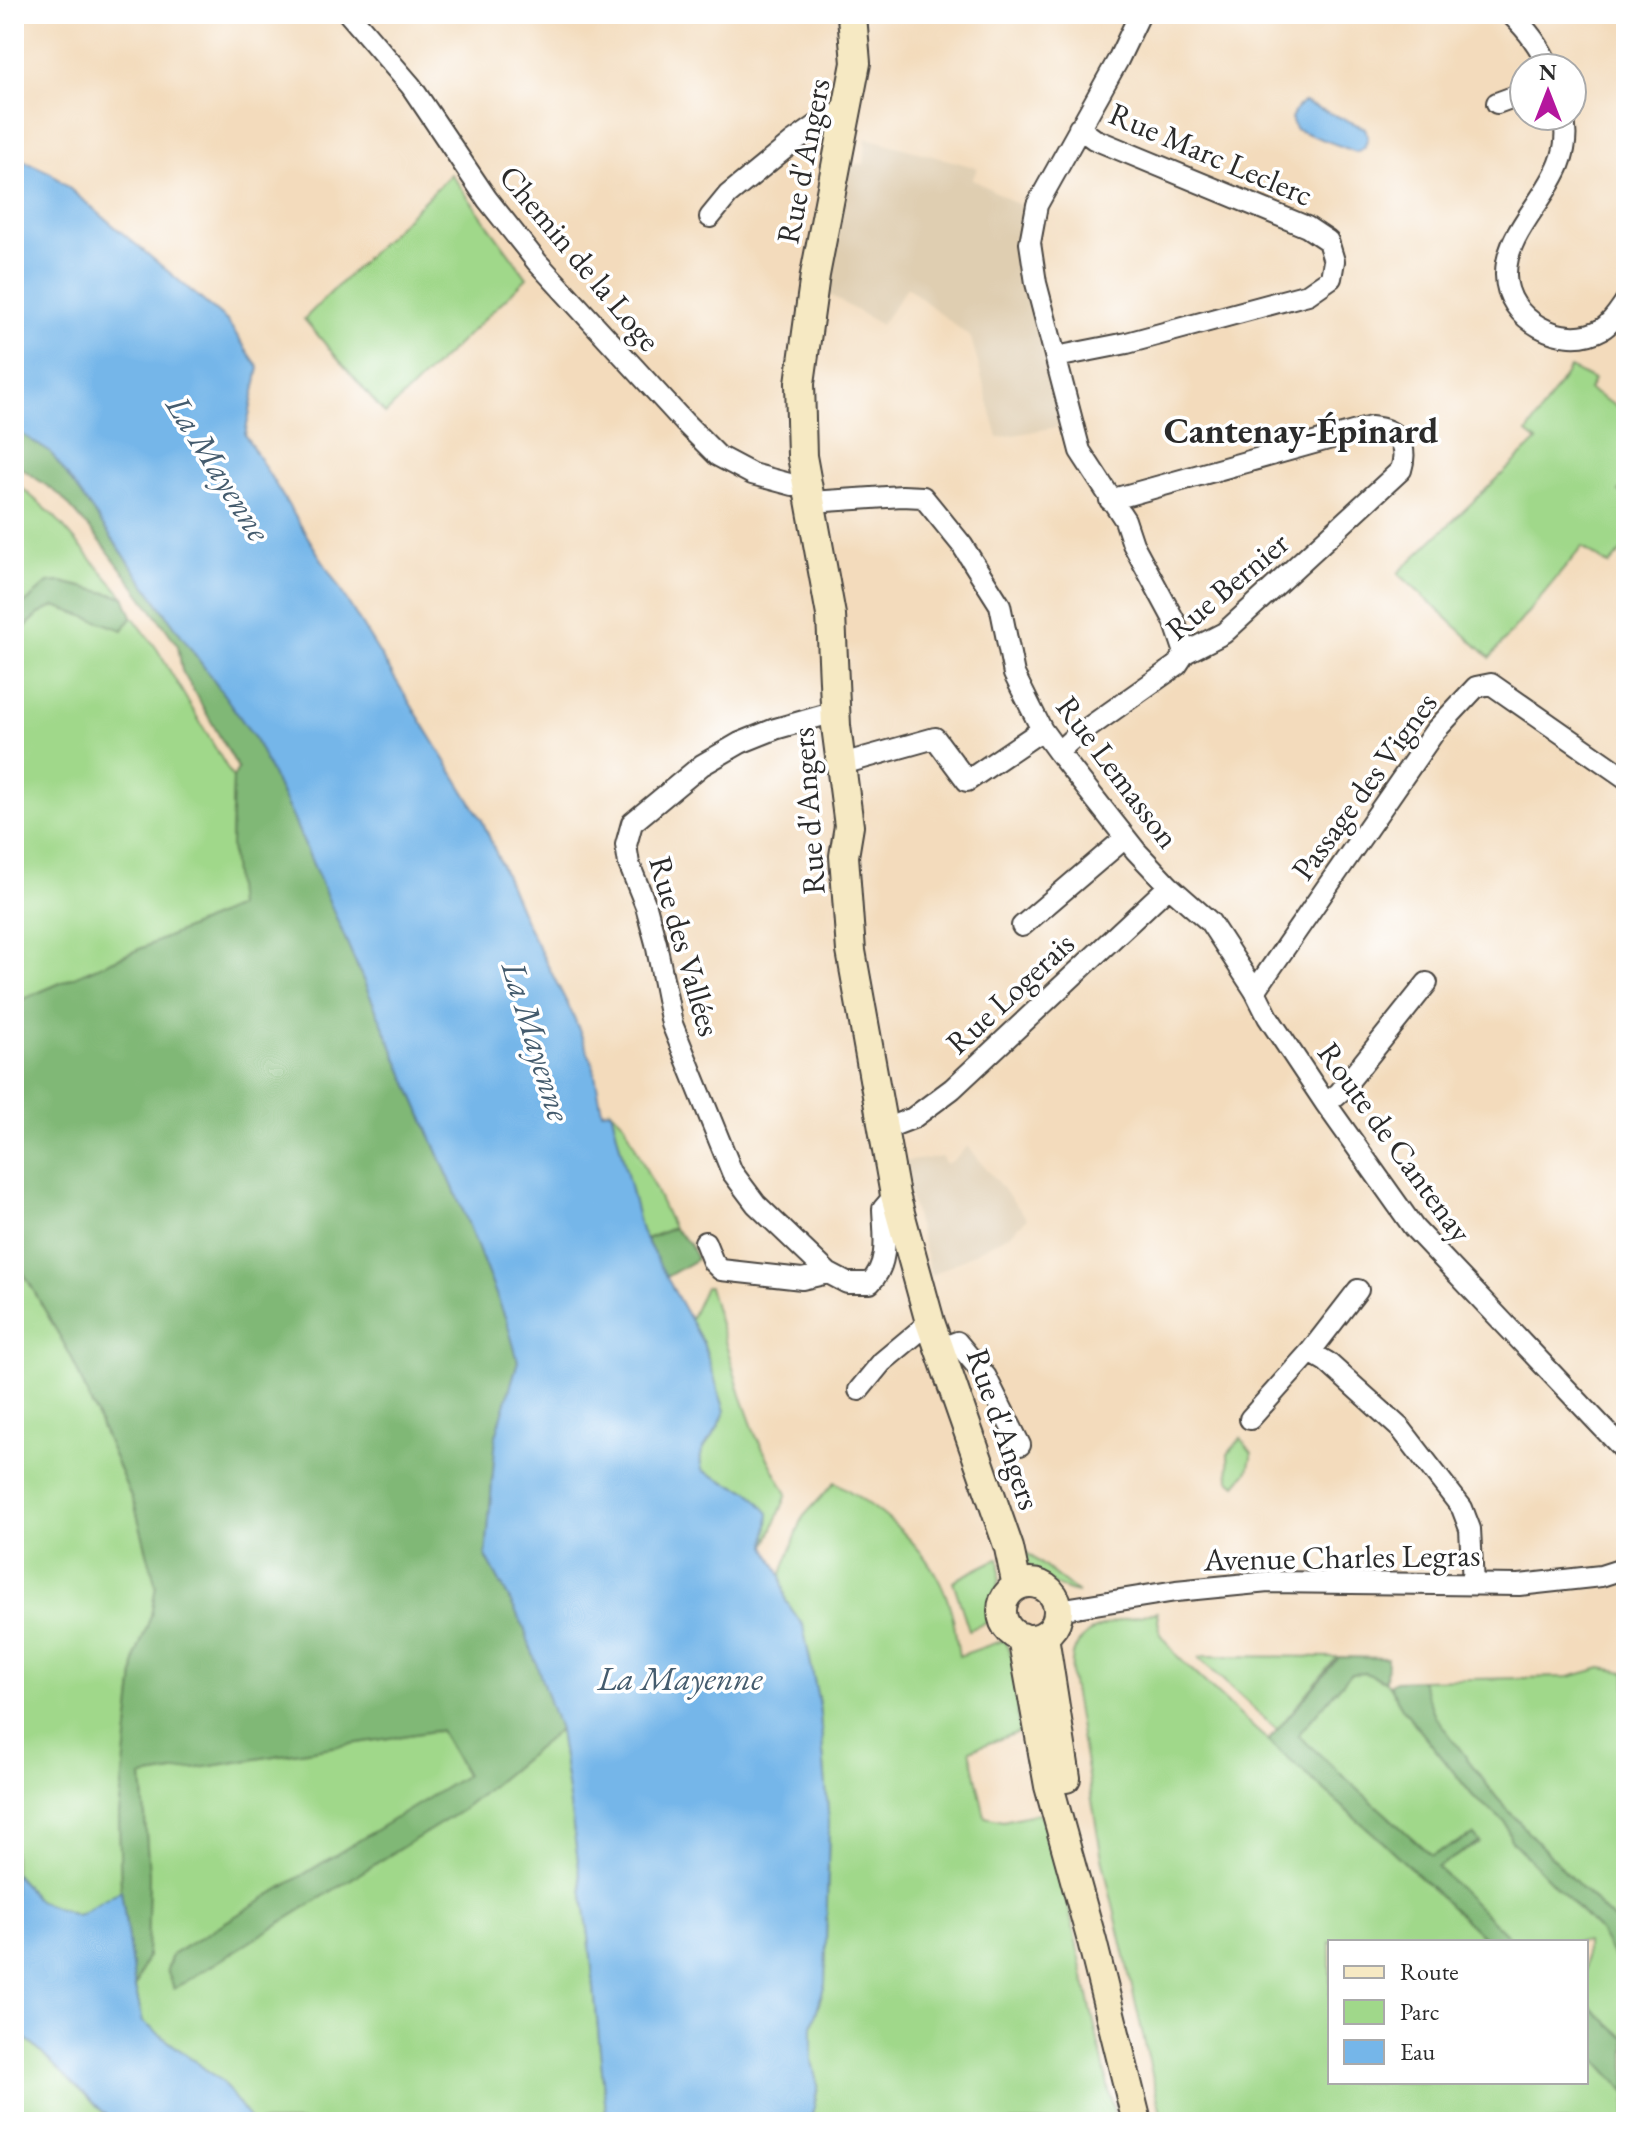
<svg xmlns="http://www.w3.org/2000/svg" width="1640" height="2136" viewBox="0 0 1640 2136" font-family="'EB Garamond',serif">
	<rect width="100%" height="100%" fill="#fff"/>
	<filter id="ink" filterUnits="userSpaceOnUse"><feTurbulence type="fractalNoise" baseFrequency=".0125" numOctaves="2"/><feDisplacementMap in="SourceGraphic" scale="16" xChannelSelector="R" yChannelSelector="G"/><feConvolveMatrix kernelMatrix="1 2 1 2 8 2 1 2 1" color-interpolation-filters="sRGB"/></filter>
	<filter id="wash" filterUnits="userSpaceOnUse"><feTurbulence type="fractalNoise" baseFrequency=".006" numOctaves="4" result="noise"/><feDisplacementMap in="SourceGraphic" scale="32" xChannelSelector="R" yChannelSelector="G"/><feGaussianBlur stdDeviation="1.8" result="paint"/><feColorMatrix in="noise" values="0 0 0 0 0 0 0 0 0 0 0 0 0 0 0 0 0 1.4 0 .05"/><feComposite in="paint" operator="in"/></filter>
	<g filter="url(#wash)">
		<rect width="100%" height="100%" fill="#f3dbbc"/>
		<path fill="#dfceb1" d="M866,138l112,30 -6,11 51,28 -5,49 44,170 -64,12 -27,-100 -64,-51 -26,38 -55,-32 24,-129h14z
			M968,1146l59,72 -15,15 -81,43 -30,-114 41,-5 3,7 7,-3z"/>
		<path fill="#a0d88a" stroke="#66825a" stroke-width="2" d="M451,174l76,104 -142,136 -81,-95z
			M1570,368l24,12 -5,10 37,22v71l-7,9 7,5v50l-17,18 -27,-18 -92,111 -92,-85 139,-132 -10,-8z
			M14,481l41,36 69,80 -63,-15 -13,1 -34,30z
			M55,606l67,23 10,-13 25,33 76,129 -2,66 7,63 -224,96v-365l25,-24z
			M611,1110l14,14 48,104 -27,11 -5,-8z
			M14,1256l57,100 64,150 21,80 -5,30 -15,39 -17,160 2,75 -43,26 -40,-15 -24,-28z
			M705,1287h4l32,108 15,41 31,58 -21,52 -17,-55 -22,-8 -25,-13c-6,-19 6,-26 15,-41 3,-5 6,-12 8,-18l-22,-68 -13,-23z
			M1241,1438l11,15 -4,18 -12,14 -7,-6 -1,-25z
			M835,1482c50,30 97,67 115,125 5,15 6,33 9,49l45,-16 10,21 5,71 -49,18 15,67 18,4 35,-8 14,20 64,289h-305l7,-35 -6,-26v-35l13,-42 4,-161 -10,-119 -16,-78 -17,-25 -5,-25 22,-59z
			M1022,1549l56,44c-26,-5 -47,-21 -60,-43z
			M999,1558c4,22 -5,39 -4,61l-26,11 -16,-49z
			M1157,1612l3,22 19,24 76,71 127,112 106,101h-158v140h256v-34l40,44v30h-463l-62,-269 -30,-176c1,-7 0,-18 3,-25 10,-30 56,-33 83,-40z
			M1204,1656l133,1 -60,73 -78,-72z
			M1601,1668l25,4v260l-60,-59 -69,-75 -62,-82 -14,-36 148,-3z
			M1365,1673l21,8 17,28 70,87 32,26 6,18 87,90c11,15 15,31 28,44v65l-40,-36v-61h-72l-78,-75 44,-24 -49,12 -134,-120 53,-61z
			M440,1730l26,46 -294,179 -5,15 7,18 288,-178 97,-80 30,206 18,186h-355l-30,-40 -79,-60 -8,-34 12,-32 2,-81 -7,-98z
			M14,2027l100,95h-100z"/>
		<path fill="#80b876" stroke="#567250" stroke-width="2" d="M14,429l37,24 203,284 39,81 169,390 45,114 11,39 -22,75 -10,120 37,69 36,105 -97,80 -288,179 -7,-19 5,-15 294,-180 -26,-45 -298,47 7,98 -2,81 -12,32 -14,-98 -2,-75 17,-160 15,-39 5,-30 -21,-80 -64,-150 -57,-100v-253l223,-96 -6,-63 2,-66 5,-10 -56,-97 -4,-25 -14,-20 -63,-84 -41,-47 -46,-32z
			M61,582l63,15 8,19 -9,14 -68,-24 -16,8 -25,24v-25l34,-30z
			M673,1228l16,15 8,16 -31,18 -20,-38z
			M1339,1657l48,1 -1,23 -21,-8 -15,1 -52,61 133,120 43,-20 6,7 -43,25 77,75h-26l-106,-101 -114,-100z
			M1421,1680l14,36 62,82 69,75 60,59v42c-13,-13 -17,-29 -28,-44l-87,-90 -6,-18 -32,-26 -70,-87 -14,-24 6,-4z
			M1586,2003l40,36v53l-40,-44z"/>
		<path fill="#75b6e9" stroke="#50708a" stroke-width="2" d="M1304,102l61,26 3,9 -4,11 -8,4 -61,-23 -4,-11 5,-9z
			M14,156l37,17 176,148 32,47 -14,67 237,385 43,101 48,94 20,49 9,47 9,-1 30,121 62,112 22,68c-2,6 -5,13 -8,18 -9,15 -21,22 -15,41l25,13 22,8 20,22 -3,33 15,30 5,25 17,25 16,78 10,119 -4,161 -13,42v35l6,26 -7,35h-204l-18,-186 -30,-206 -36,-105 -37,-69 10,-120 22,-75 -11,-39 -45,-114 -169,-390 -39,-81 -203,-284 -37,-24z
			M14,1873l24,28 39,15 44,-26 14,98 8,34 79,60 30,40h-138l-100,-95z"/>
	</g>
	<g filter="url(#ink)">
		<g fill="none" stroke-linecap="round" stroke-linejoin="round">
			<g stroke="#494541" stroke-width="24">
				<path id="minor" d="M349,14l62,72 76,113 50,63 147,160 34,34 34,18 41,11h15
					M1140,14l-22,46 -81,145 -7,38 6,40 44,168 45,69 8,24 41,76 11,33
					M1511,14c17,17 29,32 38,54
					M1497,103l27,-10
					M1563,116c17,64 -58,102 -57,159 0,44 57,76 96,54 10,-6 17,-18 24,-28
					M710,217l18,-22 65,-53 37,-26 17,-2
					M1056,357l71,-14 181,-49 23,-16 3,-17 -6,-20 -21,-14 -213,-88 -15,-11
					M811,502l91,-6 21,1 39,48 38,60 14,69 28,56 16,22 78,99 33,35 41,36 45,69 13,26 58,87 88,124 212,224
					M835,712l-60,17 -35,14 -38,22 -70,58 -6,22 3,19 17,42 10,37 16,81 60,148 24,32 72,69 19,10h23c20,-20 14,-48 13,-74l12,-14
					M1058,752l13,-12 106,-75 8,-12 39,-20 177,-163c8,-26 -4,-41 -30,-43l-261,73
					M842,764l93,-26 32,43 75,-51
					M1022,926l103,-88
					M1255,991l180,-260 41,-44 15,-3 135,94
					M1326,1104l14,-12 87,-109
					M882,1130l31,-12 39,-29 217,-203
					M705,1242l8,20 8,8 81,9 26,-6
					M941,1348l16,-6 29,35 34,68
					M1310,1352l48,-62
					M859,1390l23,-28 48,-40
					M1250,1419l60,-67 17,10 74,67 61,79 8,21 3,55
					M1058,1610l118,-19 92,-9 251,3 82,-9 25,-8"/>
			</g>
			<g stroke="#494541" stroke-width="32">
				<path id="secondary" d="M852,16l4,47 -41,212 -15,108 2,73 29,159 5,111 13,100 -5,30 7,95 44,244 35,127 79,226 8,38
					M1002 1611a28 28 0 1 1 56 0a28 28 0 1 1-56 0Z
					M1044,1636l22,142
					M1022,1637l27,149 43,155 45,181"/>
			</g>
			<use href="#minor" stroke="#fff" stroke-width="20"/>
			<use href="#secondary" stroke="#f6e9c3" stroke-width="28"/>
		</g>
	</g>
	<g text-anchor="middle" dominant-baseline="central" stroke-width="7" stroke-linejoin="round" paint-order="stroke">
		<g font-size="32" fill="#2b2b2b" stroke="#fff">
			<text transform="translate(1211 154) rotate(23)">Rue Marc Leclerc</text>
			<text transform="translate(803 161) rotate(-79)">Rue d'Angers</text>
			<text transform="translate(580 258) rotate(50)">Chemin de la Loge</text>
			<text transform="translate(1227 586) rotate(-40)">Rue Bernier</text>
			<text transform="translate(1118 772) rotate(53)">Rue Lemasson</text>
			<text transform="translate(1364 786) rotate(-54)">Passage des Vignes</text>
			<text transform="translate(808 811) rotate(-94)">Rue d'Angers</text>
			<text transform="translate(685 946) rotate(74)">Rue des Vallées</text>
			<text transform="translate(1010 993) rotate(-43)">Rue Logerais</text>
			<text transform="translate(1395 1142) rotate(54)">Route de Cantenay</text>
			<text transform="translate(1004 1429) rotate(71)">Rue d'Angers</text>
			<text transform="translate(1342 1557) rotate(-1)">Avenue Charles Legras</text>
		</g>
		<g font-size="34" font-style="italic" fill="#455c6e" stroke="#fff">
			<text transform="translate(219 468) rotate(58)">La Mayenne</text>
			<text transform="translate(537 1041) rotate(73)">La Mayenne</text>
			<text x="680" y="1678">La Mayenne</text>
		</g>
		<g font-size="36" font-weight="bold" fill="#2b2b2b" stroke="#fff">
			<text x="1301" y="430">Cantenay-Épinard</text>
		</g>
	</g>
	<rect width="1640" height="2136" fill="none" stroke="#fff" stroke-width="48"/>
	<rect x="1328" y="1940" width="260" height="144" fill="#ffffff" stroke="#aaaaaa" stroke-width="2"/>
	<rect x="1344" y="1966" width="40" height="12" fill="#f6e9c3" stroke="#aaaaaa" stroke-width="2"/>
	<text x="1400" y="1980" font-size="24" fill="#2b2b2b">Route</text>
	<rect x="1344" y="2000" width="40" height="24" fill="#a0d88a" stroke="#aaaaaa" stroke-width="2"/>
	<text x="1400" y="2020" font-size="24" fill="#2b2b2b">Parc</text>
	<rect x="1344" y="2040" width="40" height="24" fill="#75b6e9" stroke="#aaaaaa" stroke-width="2"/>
	<text x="1400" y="2060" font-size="24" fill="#2b2b2b">Eau</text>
	<g transform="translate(1548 92)"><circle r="38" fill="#ffffff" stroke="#aaaaaa" stroke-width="2"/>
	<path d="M0-6L14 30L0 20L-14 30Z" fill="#b5179e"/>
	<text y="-12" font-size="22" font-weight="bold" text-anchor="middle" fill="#2b2b2b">N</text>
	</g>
</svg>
